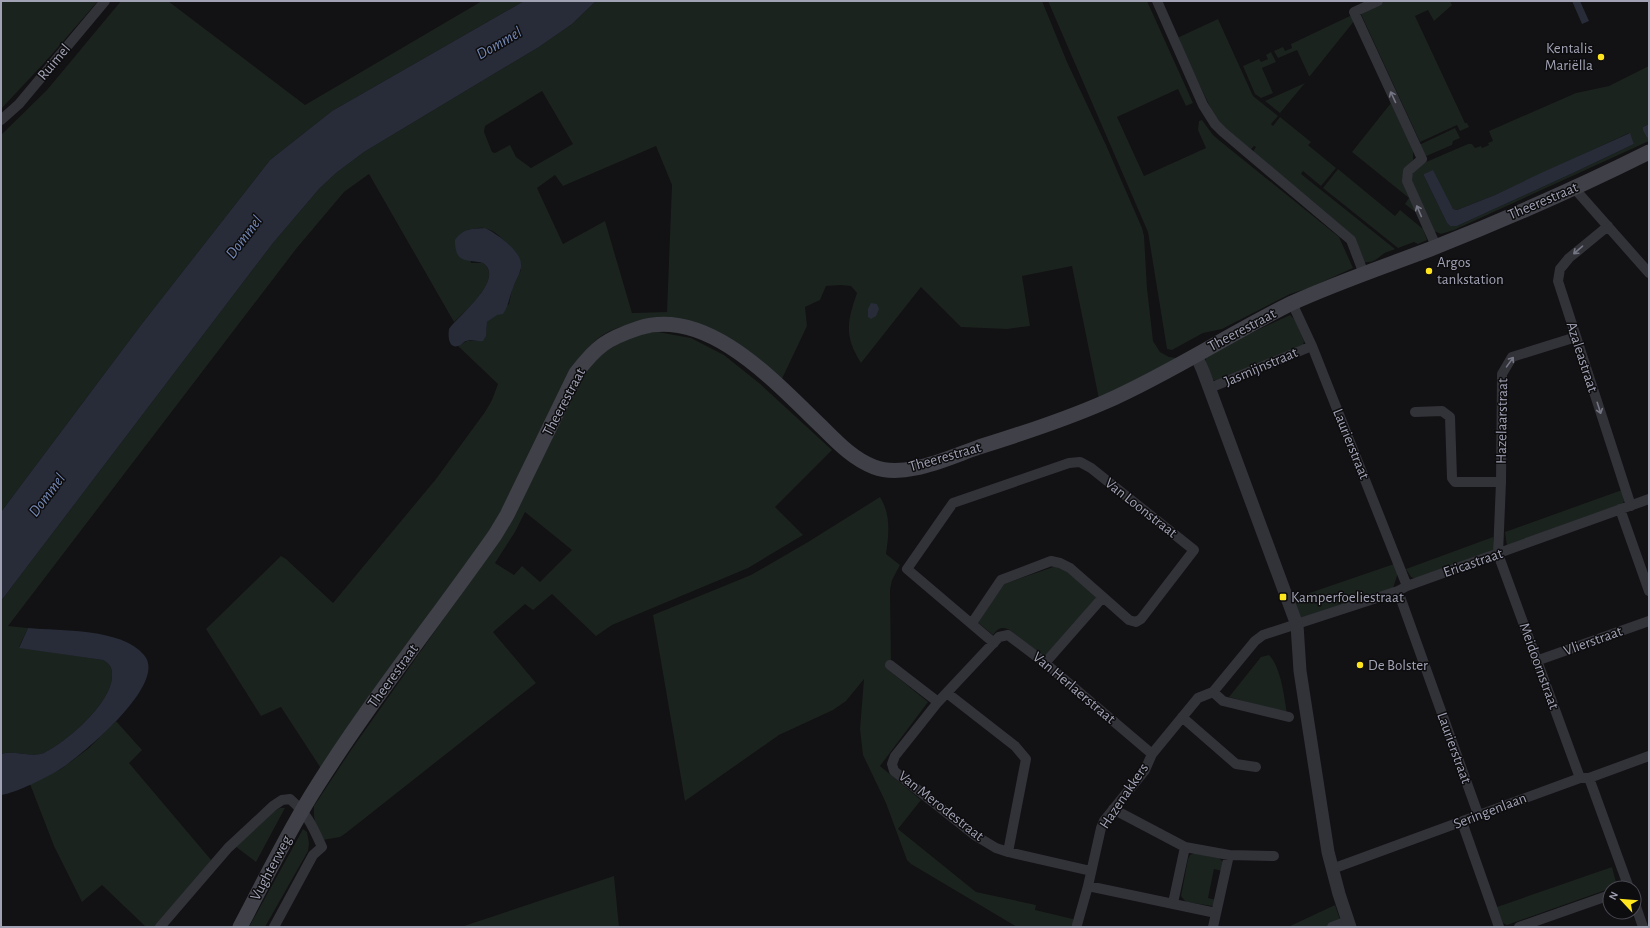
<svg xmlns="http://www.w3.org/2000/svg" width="1650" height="928" viewBox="0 0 1650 928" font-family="'Alegreya Sans',sans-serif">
	<rect width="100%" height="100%" fill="#121113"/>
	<path fill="#1b231e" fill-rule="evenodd" d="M1,1h97l-52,60 -45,48z
		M121,1h47l137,104 177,-104h42l-192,110 -62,49 -129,165 -140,187v-377l46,-45z
		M596,1h446l25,61 39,83 36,83 2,8 3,52 6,53 7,11 9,5 8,1 -78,41 -27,-133 -50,10 8,50 -23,3 -46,-2 -40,-40 -60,76c-17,-27 -14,-41 -4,-70l-6,-7 -10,-1 -15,1 -6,14 -15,7 2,19 -27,57 -54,-43 -102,-14c-17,5 -23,9 -35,21l-89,172 -178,251 -41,-63 -20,9 -55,-87 75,-73 5,3 47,44 103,-124 49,-67 7,-12 6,-16 -40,-38 9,-5h13l6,-8 1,-11 22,-18 3,-15 9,-19c-9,-16 -17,-38 -37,-42 -5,-1 -11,1 -16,2l3,33h12c21,15 -18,48 -29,59l-85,-148 -25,18 -48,57 -288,377 20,2 -9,19 84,13c7,4 9,7 9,15 1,27 -45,67 -68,78 -13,5 -29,-3 -43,1v-153l272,-358 46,-54 17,-16 28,-21 133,-80 42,-25 33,-23zM542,91l31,53 -42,24 -15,-11 -6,-12 -15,8 -3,-1 -8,-20 1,-6zM656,146l16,39 -5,127 -35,1 -27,-92 -42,23 -26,-56 18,-13 8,11z
		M1048,1h99l46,102 -7,3 -8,-17 -61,28 27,59 62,-28 -8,-18 1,-9 3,-1 11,15 7,6 119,96 14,31 -44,20 -19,6 -68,35 -19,4 -31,17 -5,-1 -19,-117z
		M1386,1h64l2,4 -18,16 -6,-11 -13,6 50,107h2l2,4 -9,4 -3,-6 -37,17 -60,-130z
		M1352,15l3,5 -45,56h-1l-12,-26 -19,8 -4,-7 9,-4 2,4 7,-3 -1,-4z
		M1218,19l35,77 25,20 -7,8 2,2 7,-9 31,25 -3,3 28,23 -15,18 -18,-15 -2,3 94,75c-4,2 -10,3 -13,6 -6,5 -10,8 -18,7l-9,-23 -103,-86 4,-6 -2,-1 -5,5 -26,-23 -10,-15 -36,-75z
		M1271,52l5,10 -14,6 11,25 -12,5 -6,-4 -12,-28 16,-7 2,3 7,-3 -2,-4z
		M1649,66v58l-6,3 4,11 2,-1v4l-195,89 -13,4 -7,-3 -24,-51 5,-12 11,-6 42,-18h4l3,4 6,-2 1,2 7,-3 -1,-2 5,-2 -4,-10 87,-38 33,-7zM1629,133l5,11 -61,29 -116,53h-7l-3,-3 -23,-47v-2l29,35 4,1 38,-15z
		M1305,83l-25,30 -15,-12z
		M1391,103l22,48v9l-6,7 9,42 -2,2 -9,-7 4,-6 -57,-46z
		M1455,128l5,10 -7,3 -1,4 -28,12 -5,-12z
		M1338,169l57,47 5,-6 23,19 4,11 -9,4 -4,-2 -16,6 -75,-60z
		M1290,315l5,5 9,21 -1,4 -87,36 -6,-3 -4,-12v-10l30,-16z
		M658,332l33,6 33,17 35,28 73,67 -57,57 28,28 -55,33 -136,57 -16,11 -44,-42 -19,16 -8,-6 -32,28 43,51 -190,150 -6,4 -17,3c-7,-8 -10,-23 -9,-34l37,-56 137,-194 103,-196 41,-25zM525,512l47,38 -32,32 -18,-16 -8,9 -19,-12 20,-31z
		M1622,490l2,11 -2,4 -115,41 -2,-14z
		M880,497c11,17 9,37 6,57l14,11 -8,15 -2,10 1,72 -5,6 42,34 -48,64 41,34 -23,29 78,63 60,13 -1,5 38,9 1,8h-57l-106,-63 -4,-4 -21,-57 -23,-48 -3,-26 4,-50 -18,22 -13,9 -54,25 -94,66 -32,-186 98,-40 57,-33z
		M1493,537l2,14 -78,28 -6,-2 -5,-8z
		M1394,564l4,9 -5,15 -93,33 -8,-22z
		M1059,565l39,32 -52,63 -36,-30c-8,-4 -12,-2 -17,5l-17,-14 28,-37z
		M1269,655c12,12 15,41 18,58l-58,-16 32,-40z
		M116,721l26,29 -13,13 83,98 -56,66h-10l-44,-42 -20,17 -28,-56 -24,-62 31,-15 28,-21z
		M280,808h5l-29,54 -21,-16 38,-34z
		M303,829l4,3 2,11 -1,8 -43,76h-16z
		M1195,853l24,5 5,5 -2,8 -8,-2 -6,29 8,2 -2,4 -2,2 -25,-4 -3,-2 -3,-4 7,-37 2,-4z
		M1612,867l5,19 -110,39 -4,-2 -6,-16z
		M614,876l5,51h-158z
		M1335,905l7,20 -5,2h-49z"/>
	<path fill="#272c38" d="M524,1h72l-24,23 -33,23 -42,25 -133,80 -28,21 -17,16 -46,54 -272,358v-89l140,-187 129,-165 62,-49z
		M1572,1h8l9,20 -7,3z
		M1649,124v13l-2,1 -4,-8v-3z
		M1630,133l4,11 -61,29 -116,53h-7l-3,-3 -23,-47v-2l9,-4 20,39 4,1 38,-15 48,-23z
		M485,228c11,5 36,23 36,36 1,8 -6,17 -8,24 -4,9 -4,18 -10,26l-6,1 -10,7 -1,14 -3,5c-5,1 -11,-2 -17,0 -3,1 -5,5 -8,5 -10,3 -10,-11 -9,-17 9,-13 57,-50 34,-66 -16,-4 -28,2 -28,-23 9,-12 16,-11 30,-12z
		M871,303l6,1 2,5 -3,7 -5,3 -3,-2v-8z
		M28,628c33,3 94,0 116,27 25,28 -61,99 -82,113 -14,9 -46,25 -61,27v-41c14,-4 30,4 43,-1 23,-11 69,-51 68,-78 0,-8 -2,-11 -9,-15l-84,-12z"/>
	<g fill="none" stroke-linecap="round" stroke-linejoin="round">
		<path stroke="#323239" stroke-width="10" d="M1157,1l46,104 12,19 8,8 128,108 13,34
			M1378,1l-24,11 68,147 -14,12 -1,10 29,65
			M1,120l18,-16 86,-103
			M1574,188l75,85
			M1608,226l-39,32 -9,11 -2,12 73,225
			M1292,303l20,43 95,240
			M1576,337l-64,20 -10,17 -1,108 -3,72 82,224
			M1210,388l102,-42
			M1415,412l27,-1 8,6 2,61 3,4h46
			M1620,509l29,82
			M1398,591l80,223
			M972,623l29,-43 50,-19 9,2 10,5 33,29
			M994,643l-87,-74 46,-66 116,-40 11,-1 11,6 103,82 -53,69 -5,3 -7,-2 -26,-23 -58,66
			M1536,661l113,-40
			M890,665l48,37
			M1213,692l10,9 66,16
			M947,693l68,53 11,13 -18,93
			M1182,717l54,47 20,3
			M1589,778l40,110
			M1113,809l72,38 44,8 45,1
			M1462,822l37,105
			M1332,869l248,-91h9l60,-22
			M1091,871l-83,-19 -12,-4 -20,-12 -82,-65 -2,-7 3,-8 43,-54 61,-65 9,-2 37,28 107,91
			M1088,886l128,27
			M1634,901l9,26
			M1173,903l12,-56
			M1077,925l11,-39 13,-58 3,-7 41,-51 7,-16 46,-56 15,-6 42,-51 8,-6 135,-44 9,-5 242,-87
			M160,927l68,-79 45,-42 9,-6 8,-1c18,16 22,26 32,48l-9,8 -39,72
			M1213,927l16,-72
			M1332,927l16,-6
			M1519,927l91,-32"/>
		<path stroke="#323239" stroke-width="13" d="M1196,355l7,16 94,254 3,46 28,181 11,42 11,33"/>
		<path stroke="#404049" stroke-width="15" d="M240,927c25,-47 48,-96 77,-141 55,-87 119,-167 178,-251l12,-20 69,-142c21,-27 30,-34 63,-45 69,-22 138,56 183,99 15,15 31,32 52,40 13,5 28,4 42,1 21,-4 43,-14 63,-21 42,-13 85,-27 126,-45 64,-28 124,-68 187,-99 46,-21 94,-37 141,-55 73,-29 146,-61 216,-96"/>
	</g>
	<defs><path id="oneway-shaft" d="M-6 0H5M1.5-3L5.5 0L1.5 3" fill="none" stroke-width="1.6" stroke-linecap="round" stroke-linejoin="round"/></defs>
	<g stroke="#757683">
		<use href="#oneway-shaft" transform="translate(1393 97) rotate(-115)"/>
		<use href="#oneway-shaft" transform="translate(1419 211) rotate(-113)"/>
		<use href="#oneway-shaft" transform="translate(1578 250) rotate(139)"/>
		<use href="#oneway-shaft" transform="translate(1510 362) rotate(-54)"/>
		<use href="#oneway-shaft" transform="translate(1599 408) rotate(72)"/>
	</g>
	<g fill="#ffe51e" stroke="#0d0c0e" stroke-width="1.5">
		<circle cx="1601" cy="57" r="4"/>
		<circle cx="1429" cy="271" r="4"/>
		<rect x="1279" y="593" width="8" height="8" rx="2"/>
		<circle cx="1360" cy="665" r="4"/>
	</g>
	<g text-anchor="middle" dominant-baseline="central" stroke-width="3" stroke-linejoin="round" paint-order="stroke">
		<g font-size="15" fill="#a1a3b5" stroke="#0d0c0e" text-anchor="start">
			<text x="1593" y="48" text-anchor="end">Kentalis<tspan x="1593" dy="17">Mariëlla</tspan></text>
			<text x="1437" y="262">Argos<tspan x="1437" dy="17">tankstation</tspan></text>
			<text x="1291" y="597">Kamperfoeliestraat</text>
			<text x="1368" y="665">De Bolster</text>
		</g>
		<g font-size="15" fill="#a1a3b5" stroke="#0d0c0e">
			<text transform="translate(54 62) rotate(-50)">Ruimel</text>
			<text transform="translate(1543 201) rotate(-23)">Theerestraat</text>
			<text transform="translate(1242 330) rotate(-28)">Theerestraat</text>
			<text transform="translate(1582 357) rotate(72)">Azaleastraat</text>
			<text transform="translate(1261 367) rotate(-23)">Jasmijnstraat</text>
			<text transform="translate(564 402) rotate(-62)">Theerestraat</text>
			<text transform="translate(1502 421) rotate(-89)">Hazelaarstraat</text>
			<text transform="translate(1351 444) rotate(68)">Laurierstraat</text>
			<text transform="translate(945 457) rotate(-16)">Theerestraat</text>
			<text transform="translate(1141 508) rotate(38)">Van Loonstraat</text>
			<text transform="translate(1473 563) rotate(-19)">Ericastraat</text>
			<text transform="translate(1593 641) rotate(-20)">Vlierstraat</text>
			<text transform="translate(1539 666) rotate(70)">Meidoornstraat</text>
			<text transform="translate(393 676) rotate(-54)">Theerestraat</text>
			<text transform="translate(1074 688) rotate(40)">Van Herlaerstraat</text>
			<text transform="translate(1454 748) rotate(70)">Laurierstraat</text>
			<text transform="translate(1124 796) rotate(-56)">Hazenakkers</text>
			<text transform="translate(941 806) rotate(38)">Van Merodestraat</text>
			<text transform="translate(1490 811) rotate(-21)">Seringenlaan</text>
			<text transform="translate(271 868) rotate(-62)">Vughterweg</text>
		</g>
		<g font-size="16" font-style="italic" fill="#7488b4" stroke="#0d0c0e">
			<text transform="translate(499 43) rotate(-30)">Dommel</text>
			<text transform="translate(244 237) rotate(-53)">Dommel</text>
			<text transform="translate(47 495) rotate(-53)">Dommel</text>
		</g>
	</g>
	<rect width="1650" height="928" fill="none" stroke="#a1a3b5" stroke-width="4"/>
	<g transform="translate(1622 900) rotate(296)"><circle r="19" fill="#0d0c0e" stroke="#484851"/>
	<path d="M0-3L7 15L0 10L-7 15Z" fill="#ffe51e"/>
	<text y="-6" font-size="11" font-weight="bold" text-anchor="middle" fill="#a1a3b5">N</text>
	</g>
</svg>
